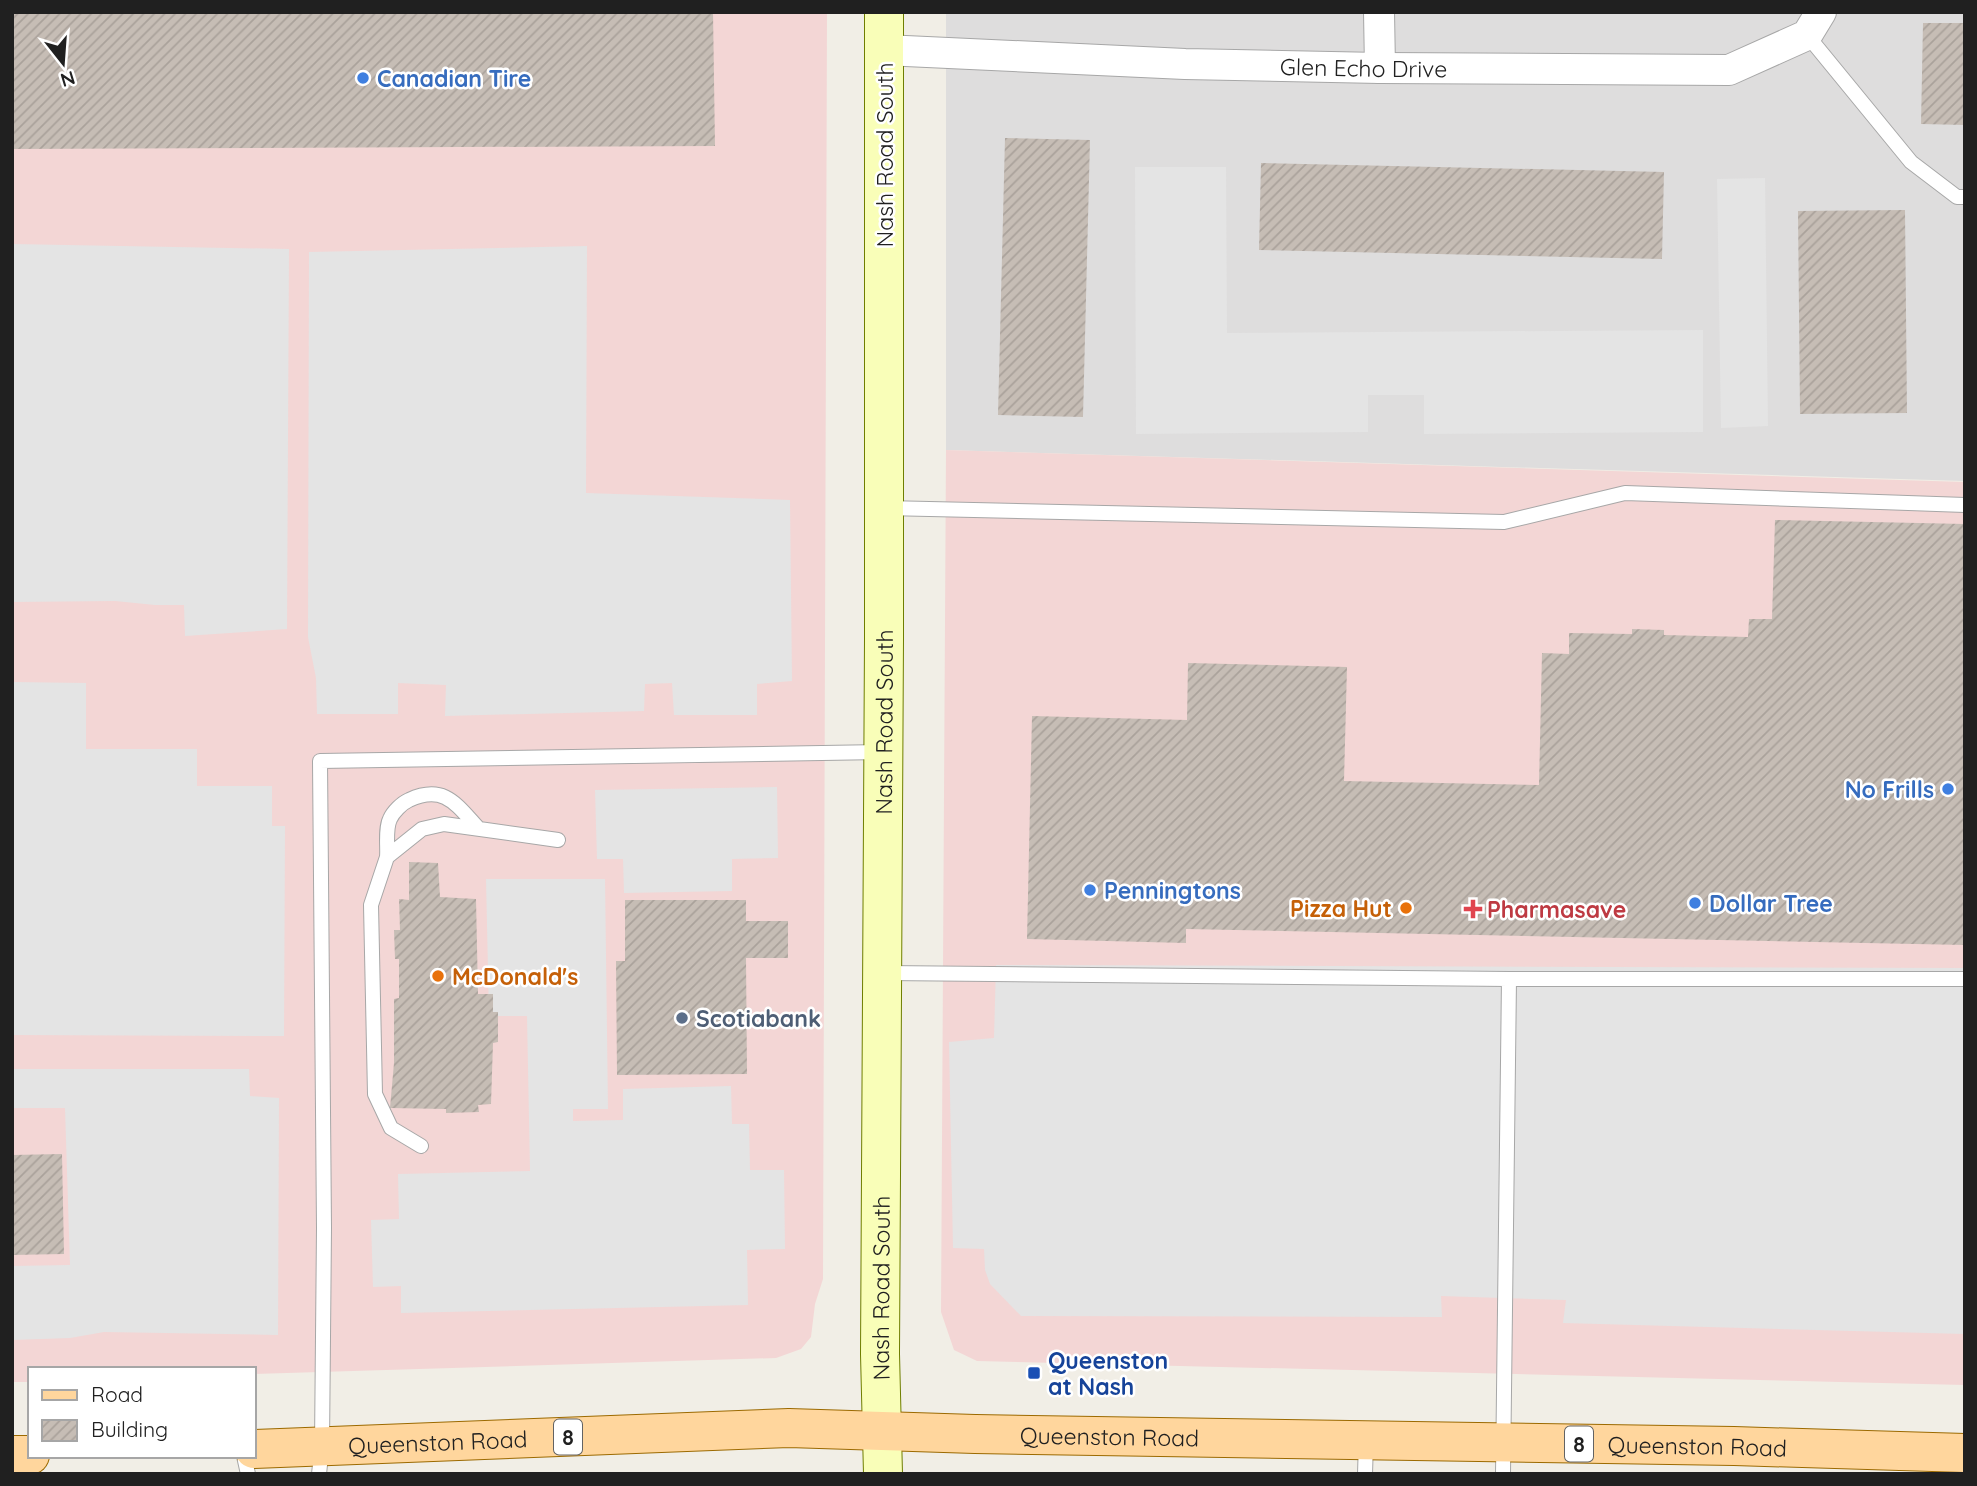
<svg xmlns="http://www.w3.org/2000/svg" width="1977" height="1486" viewBox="0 0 1977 1486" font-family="Quicksand,sans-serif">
	<defs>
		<pattern id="building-hatch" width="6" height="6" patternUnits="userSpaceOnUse" patternTransform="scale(1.75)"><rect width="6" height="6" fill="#c6bdb5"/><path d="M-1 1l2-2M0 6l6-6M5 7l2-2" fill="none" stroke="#aaa29b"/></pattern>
	</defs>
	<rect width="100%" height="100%" fill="#f1eee6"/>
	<path fill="#dedddd" d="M946,12h1019v469l-1019,-31z"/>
	<path fill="#f3d6d5" d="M12,12h815l-4,1267 -8,25 -4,33 -10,12 -25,9 -522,16v-5h-224v13h-18z
		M946,450l1019,32v903l-988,-24 -23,-11 -13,-38z"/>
	<path fill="#e4e4e4" d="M1135,167h91l1,166 476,-3v102l-279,2v-39h-56v37l-232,2z
		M1765,178l3,248 -47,2 -4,-249z
		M12,244l277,5 -2,380 -102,7 -1,-31h-29l-40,-4 -103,1z
		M587,246l-1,247 204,7 2,181 -35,3v31h-83l-2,-32 -27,1 -1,27 -199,5 1,-31 -48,-2v31h-81l-1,-36 -8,-41 1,-385z
		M12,682l74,1v66h111v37h75v40h13l-1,210 -272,-1z
		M777,787l1,71 -46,1v32l-108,2 -1,-34h-26l-2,-69z
		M486,879h119l3,230h-35v12l50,-1v-31l108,-3 1,38h17l1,46h34l1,79 -38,1 1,55 -347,8v-27l-28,1 -2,-67 28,-1 -1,-45 132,-3 -3,-155h-38z
		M996,965l969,3v366l-402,-11 3,-23 -125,-4 1,21 -421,-1 -31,-32 -5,-14 -1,-21 -31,-1 -4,-206 45,-4z
		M12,1069h237l1,27 29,2 -1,237 -174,-3 -34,6 -58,2v-74l58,-1 -5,-157h-53z"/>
	<path fill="url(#building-hatch)" d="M12,12h701l2,134 -703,3z
		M1923,23h42v102l-44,-1z
		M1005,138l85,2 -7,277 -85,-2z
		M1261,163l403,9 -2,87 -403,-9z
		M1905,210l2,203 -107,1 -2,-203z
		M1775,520l190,4v421l-779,-16v14l-159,-4 5,-223 155,4 1,-57 159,4 -3,114 195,4 3,-132 27,1v-21l63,1v-5l32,1v5l84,2 1,-18h23z
		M409,862l29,1 2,34 36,2 2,95h15v18h5v30l-5,1 -2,61 -13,1 1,7 -33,1v-4l-56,-1 4,-45v-64l5,-1v-39h-4l-1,-29h6l-1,-31 10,1z
		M625,900h121v21h42v37h-42l1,116 -130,1 -1,-114h9z
		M62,1154l2,100 -52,1v-100z"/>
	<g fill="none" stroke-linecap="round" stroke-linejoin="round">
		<g stroke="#a7a7a7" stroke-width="16">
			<path id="lane" d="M1807,35l104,127 46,35h8
				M885,508l619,14 121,-29 340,12
				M387,857c1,-10 -2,-28 3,-38 3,-7 12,-16 19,-19 35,-16 47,4 69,28
				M885,973l624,6h456
				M421,1146l-30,-18 -16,-34 -4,-189 16,-48 35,-28 22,-5 114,16
				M244,1456l4,18
				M319,1474l3,-28 2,-218 -4,-467 562,-9
				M1365,1474l1,-33
				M1503,1474l6,-495"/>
		</g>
		<g stroke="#a7a7a7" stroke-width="32">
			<g id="street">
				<path d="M1379,12l1,56"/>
				<path id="s1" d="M884,50l301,14 195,4 349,2 78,-35 14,-23"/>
			</g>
		</g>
		<g stroke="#6f7e00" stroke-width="40">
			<g id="secondary">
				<path id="s2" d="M883,1474l-3,-120 4,-715v-627"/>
			</g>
		</g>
		<g stroke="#9c6a00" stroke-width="40">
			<g id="primary">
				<path id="s3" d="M254,1449l535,-21 186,6 759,12 231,7"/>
				<path d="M12,1455h18"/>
			</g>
		</g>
		<use href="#lane" stroke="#fff" stroke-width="14"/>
		<use href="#street" stroke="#fff" stroke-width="30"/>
		<use href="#secondary" stroke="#f9feb8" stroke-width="38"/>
		<use href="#primary" stroke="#ffd69d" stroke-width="38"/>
	</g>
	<g fill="#3f7fe0" stroke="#fff" stroke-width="2.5">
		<circle cx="363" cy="78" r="7"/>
		<circle cx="1948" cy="789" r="7"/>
		<circle cx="1090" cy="890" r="7"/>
		<circle cx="1695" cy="903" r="7"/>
	</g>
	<g fill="#e8710a" stroke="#fff" stroke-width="2.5">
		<circle cx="1406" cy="908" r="7"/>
		<circle cx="438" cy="976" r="7"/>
	</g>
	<path fill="#e0444e" stroke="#fff" stroke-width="2.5" d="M1469.5 898.5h7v7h7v7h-7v7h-7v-7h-7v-7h7z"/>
	<circle fill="#5c6f8a" stroke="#fff" stroke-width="2.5" cx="682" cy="1018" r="7"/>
	<rect fill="#1a4fb4" stroke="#fff" stroke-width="2.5" x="1027" y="1366" width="14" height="14" rx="3.5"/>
	<g text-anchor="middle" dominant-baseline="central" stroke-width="5" stroke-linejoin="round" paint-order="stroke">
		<g fill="#fff" stroke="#636363" stroke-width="2">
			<rect x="554" y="1419.5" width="28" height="35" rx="5"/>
			<rect x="1565" y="1426.5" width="28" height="35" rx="5"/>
		</g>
		<g font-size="21" font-weight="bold" fill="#202020">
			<text x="568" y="1437">8</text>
			<text x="1579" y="1444">8</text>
		</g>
		<g font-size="23" fill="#202020" stroke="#fff">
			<text stroke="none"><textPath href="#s1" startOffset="480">Glen Echo Drive</textPath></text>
			<text transform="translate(884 155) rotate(-90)">Nash Road South</text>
			<text stroke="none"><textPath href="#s2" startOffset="752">Nash Road South</textPath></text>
			<text stroke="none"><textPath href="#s2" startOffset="186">Nash Road South</textPath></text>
			<text stroke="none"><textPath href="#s3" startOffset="856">Queenston Road</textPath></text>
			<text stroke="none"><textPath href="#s3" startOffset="184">Queenston Road</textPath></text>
			<text stroke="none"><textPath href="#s3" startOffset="1444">Queenston Road</textPath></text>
		</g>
		<g font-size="23" font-weight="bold" fill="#366cbe" stroke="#fff" text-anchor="start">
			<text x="377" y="78">Canadian Tire</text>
			<text x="1934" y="789" text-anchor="end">No Frills</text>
			<text x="1104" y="890">Penningtons</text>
			<text x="1709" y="903">Dollar Tree</text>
		</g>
		<g font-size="23" font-weight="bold" fill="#c56008" stroke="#fff" text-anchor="end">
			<text x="1392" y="908">Pizza Hut</text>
			<text x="452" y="976" text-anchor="start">McDonald's</text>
		</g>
		<g font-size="23" font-weight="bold" fill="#be3a42" stroke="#fff" text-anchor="start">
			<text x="1487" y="909">Pharmasave</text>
		</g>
		<g font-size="23" font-weight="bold" fill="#4e5e75" stroke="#fff" text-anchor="start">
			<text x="696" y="1018">Scotiabank</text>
		</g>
		<g font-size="23" font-weight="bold" fill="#164399" stroke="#fff" text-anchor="start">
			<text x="1048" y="1360">Queenston<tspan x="1048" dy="26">at Nash</tspan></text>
		</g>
	</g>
	<rect width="1977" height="1486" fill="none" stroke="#202020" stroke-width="28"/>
	<rect x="28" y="1367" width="228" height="91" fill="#ffffff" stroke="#a6a6a6" stroke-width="2"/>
	<rect x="42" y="1390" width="35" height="10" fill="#ffd69d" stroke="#a6a6a6" stroke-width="2"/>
	<text x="91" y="1402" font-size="21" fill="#202020">Road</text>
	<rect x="42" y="1420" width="35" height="21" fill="url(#building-hatch)" stroke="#a6a6a6" stroke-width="2"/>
	<text x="91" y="1437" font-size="21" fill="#202020">Building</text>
	<g transform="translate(63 63) rotate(163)" stroke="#ffffff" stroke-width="5" paint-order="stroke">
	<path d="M0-5L12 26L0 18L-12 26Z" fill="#202020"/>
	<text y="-10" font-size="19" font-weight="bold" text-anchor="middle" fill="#202020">N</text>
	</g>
</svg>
